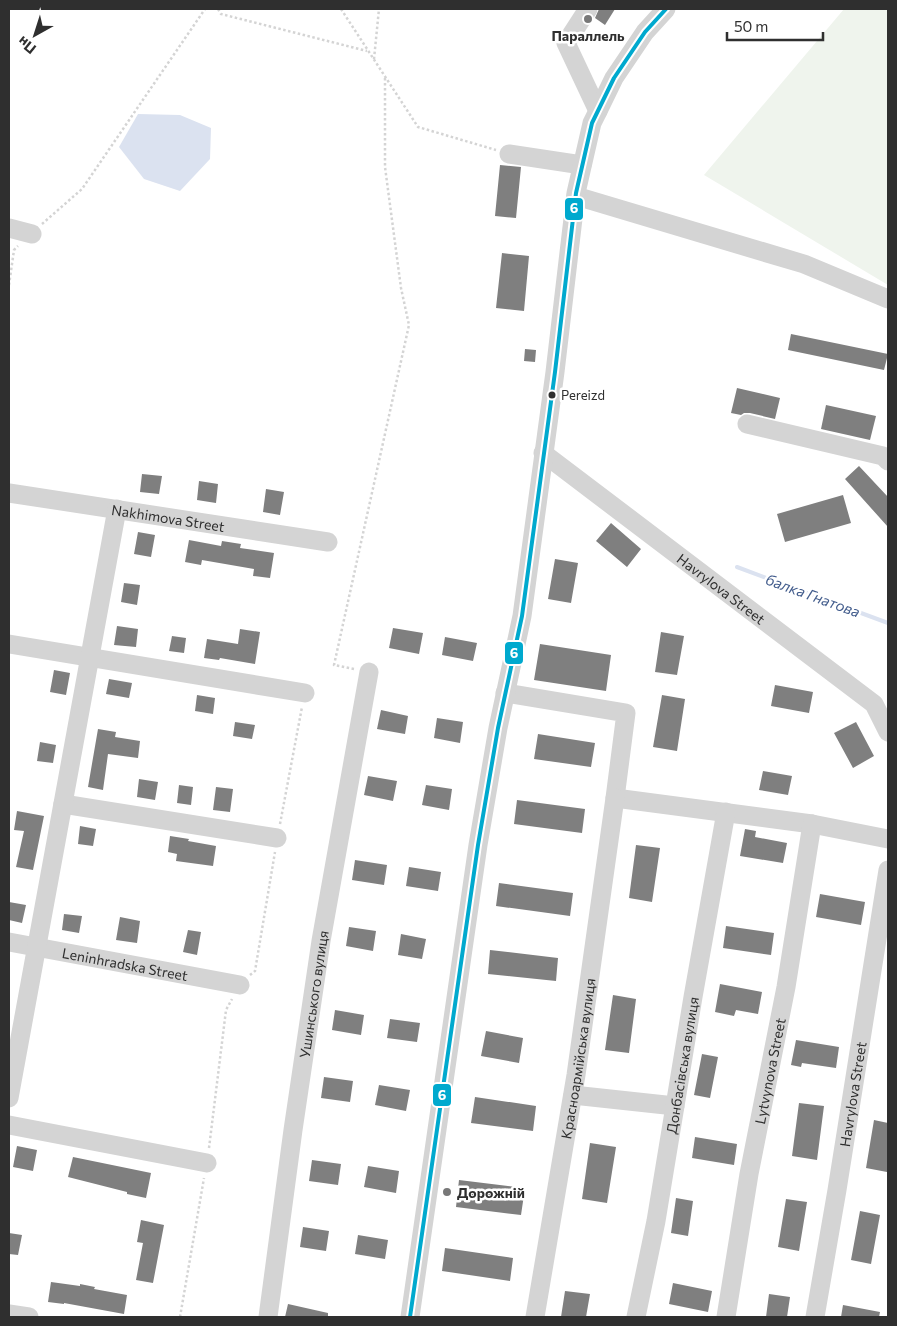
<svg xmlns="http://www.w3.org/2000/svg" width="897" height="1326" viewBox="0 0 897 1326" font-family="Commissioner,sans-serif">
	<rect width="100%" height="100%" fill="#fff"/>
	<path fill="#eff4ed" d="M844,9h44v276l-184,-110z"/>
	<path fill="#dbe2f0" d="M138,114l42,1 31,13 -1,31 -30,32 -36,-12 -25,-32z"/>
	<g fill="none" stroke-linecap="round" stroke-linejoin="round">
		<path stroke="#dbe2f0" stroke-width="4" d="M737,567l151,56"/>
	</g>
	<path fill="#7f7f7f" d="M599,9h16l-10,16 -10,-7z
		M500,165l21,2 -5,51 -21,-2z
		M502,253l27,3 -5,55 -28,-3z
		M791,334l97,20 -4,16 -96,-20z
		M525,349l11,1 -1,12 -11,-1z
		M737,388l43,10 -5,21 -25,-6h-6l-3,2 -10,-2z
		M826,405l50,11 -6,24 -49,-11z
		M859,466l29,31v30l-43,-48z
		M142,474l20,2 -3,18 -19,-2z
		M199,481l19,3 -2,19 -19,-3z
		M266,489l18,3 -4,23 -17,-3z
		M843,495l8,28 -66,19 -8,-28z
		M611,523l30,26 -14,18 -31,-26z
		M138,532l17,3 -4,22 -17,-3z
		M189,540l32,6 1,-5 19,3 -1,4 34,5 -4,25 -17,-2 1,-7 -52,-9 -1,5 -16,-3z
		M555,559l23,4 -7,40 -23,-4z
		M124,583l16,2 -3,20 -16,-3z
		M117,626l21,3 -2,18 -22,-2z
		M393,628l30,5 -4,21 -30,-6z
		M240,629l20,3 -5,32 -35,-6 -1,2 -15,-2 3,-19 31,5z
		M661,632l23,4 -7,39 -22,-3z
		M172,636l14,2 -2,15 -15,-2z
		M445,637l32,6 -4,18 -31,-6z
		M540,644l71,11 -5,36 -72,-11z
		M54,670l16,3 -4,22 -16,-3z
		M109,679l23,4 -3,15 -23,-4z
		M775,685l38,7 -4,21 -38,-7z
		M197,695l18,3 -2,16 -18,-3z
		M662,695l23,4 -8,52 -24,-4z
		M381,710l27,6 -3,18 -28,-5z
		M437,718l26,4 -3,21 -26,-5z
		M235,722l20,3 -3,14 -19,-3z
		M856,722l18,34 -21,12 -19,-35z
		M98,729l18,3 -1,5 25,4 -2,17 -30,-4 -5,36 -15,-3z
		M538,734l57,9 -4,24 -57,-8z
		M40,742l16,3 -3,18 -16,-2z
		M763,771l29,5 -4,19 -29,-5z
		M368,776l29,5 -4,20 -29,-6z
		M139,779l19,3 -3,18 -18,-3z
		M179,785l14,2 -2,18 -14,-2z
		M426,785l26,4 -3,21 -27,-5z
		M216,787l17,2 -3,23 -17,-2z
		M517,800l68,9 -3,24 -68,-9z
		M17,811l27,5 -11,54 -17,-3 8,-36 -10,-1z
		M80,826l16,3 -3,17 -15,-2z
		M745,829l11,2 -1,6 32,6 -4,20 -43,-7z
		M170,836l19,3 -1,2 28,5 -3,20 -37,-5 1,-7 -9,-2z
		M636,845l24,3 -8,54 -23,-4z
		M355,860l32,5 -3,20 -32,-5z
		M409,867l32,5 -3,19 -32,-5z
		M499,883l74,10 -3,23 -74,-10z
		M820,894l45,8 -4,23 -45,-8z
		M9,902l17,3 -4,18 -13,-3z
		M64,914l18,2 -3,17 -17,-3z
		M120,917l20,4 -3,22 -21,-3z
		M726,926l48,7 -3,22 -48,-7z
		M349,927l27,4 -3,20 -27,-5z
		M188,930l13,2 -4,23 -14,-3z
		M401,934l25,5 -4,20 -24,-4z
		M490,950l68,8 -2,23 -68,-7z
		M720,984l42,8 -4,22 -22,-4 -2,6 -19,-4z
		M613,995l23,4 -7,54 -24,-3z
		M335,1010l29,5 -3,20 -29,-5z
		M390,1019l30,4 -3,19 -30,-4z
		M486,1031l37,7 -4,25 -38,-7z
		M796,1040l43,7 -3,21 -34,-5 -1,4 -10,-2z
		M702,1054l16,3 -8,41 -16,-3z
		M324,1077l29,4 -3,21 -29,-4z
		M379,1085l31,5 -4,21 -31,-6z
		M475,1097l61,9 -3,25 -62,-8z
		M799,1103l25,3 -7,54 -25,-4z
		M874,1120l14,3v39l-1,10 -21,-4z
		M695,1137l42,7 -3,21 -42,-7z
		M590,1143l26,4 -9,56 -25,-4z
		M17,1146l20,4 -4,21 -20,-4z
		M73,1157l78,16 -5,25 -19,-4v-2l-59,-15z
		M312,1160l29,4 -3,21 -29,-4z
		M368,1166l31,5 -3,22 -32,-6z
		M459,1180l66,8 -4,27 -65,-8z
		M676,1198l17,3 -5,35 -17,-3z
		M786,1199l21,3 -8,49 -21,-4z
		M860,1211l20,4 -9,49 -20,-4z
		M141,1220l23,5 -11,58 -17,-3 7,-37 -6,-1z
		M303,1227l26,4 -3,20 -26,-4z
		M9,1233l13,2 -4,20 -9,-1z
		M358,1235l30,5 -3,19 -30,-5z
		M445,1248l68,10 -3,23 -68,-10z
		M51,1282l29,4v-2l15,3 -1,2 33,6 -3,19 -60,-11v1l-16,-2z
		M673,1283l39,8 -4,21 -39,-8z
		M565,1291l25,3 -4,23h-25z
		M769,1294l21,3 -3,20h-21z
		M288,1304l40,9v4h-43z
		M843,1305l37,7 -1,5h-38z"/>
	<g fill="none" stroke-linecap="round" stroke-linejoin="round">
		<path stroke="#d4d4d4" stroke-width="2.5" stroke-dasharray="2.5 2.5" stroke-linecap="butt" d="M218,9l3,5 146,37
			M341,9l77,118 78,23
			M374,59l5,-50
			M42,224l40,-35 123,-180
			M9,285l5,-35 4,-4
			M354,669l-20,-4 75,-340 -8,-37 -16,-121v-89
			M280,824l22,-117
			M250,975l5,-4 20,-119
			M209,1148l17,-138 6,-11
			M180,1317l24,-139"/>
		<g stroke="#d4d4d4" stroke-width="19">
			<path d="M588,9l-22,34 32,68"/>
			<path d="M509,154l73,11"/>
			<path d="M576,196l228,68 84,35"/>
			<path d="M9,228l23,6"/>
			<path d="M747,424l136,32 5,5"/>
			<path id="s1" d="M543,453l331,251 14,28"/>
			<path id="s2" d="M9,493l319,49"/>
			<path d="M9,644l296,49"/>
			<path d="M505,693l121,20 -11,85 197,26 76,15"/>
			<path d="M63,804l214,34"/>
			<path id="s3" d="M9,942l231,43"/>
			<path d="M573,1095l102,11"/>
			<path d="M9,1098l108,-589"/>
			<path d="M9,1125l198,38"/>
			<path d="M9,1314l20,3"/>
			<path id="s4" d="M268,1317l25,-187 28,-189 48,-269"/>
			<path d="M410,1317l68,-472 20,-117 24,-112 33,-244 21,-179 16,-70 6,-12 16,-33 31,-46 21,-23"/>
			<path id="s5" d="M535,1317l41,-242 39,-277"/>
			<path id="s6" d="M636,1317l20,-96 37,-224 33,-185"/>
			<path id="s7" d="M726,1317l23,-143 37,-187 26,-163"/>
			<path id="s8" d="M815,1317l22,-127 51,-320"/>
		</g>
		<g stroke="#fff" stroke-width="8">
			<path id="bus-1" d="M410,1317l68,-472 20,-117 24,-112 33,-244 21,-179 16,-70 22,-45 31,-46 21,-23"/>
		</g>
		<use href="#bus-1" stroke="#00a9ce" stroke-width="4"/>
	</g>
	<g fill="#787878" stroke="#fff" stroke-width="2">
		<circle cx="588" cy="19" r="5"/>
		<circle cx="447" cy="1192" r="5"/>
	</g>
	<circle fill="#2f2f2f" stroke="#fff" stroke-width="2" cx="552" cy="395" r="4.5"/>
	<g text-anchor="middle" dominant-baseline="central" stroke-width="5" stroke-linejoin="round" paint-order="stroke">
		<g font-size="13" fill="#2f2f2f" stroke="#fff" text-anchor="start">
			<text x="561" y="395">Pereizd</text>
		</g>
		<g font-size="14" font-weight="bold" fill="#2f2f2f" stroke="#fff">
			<text x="588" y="35">Параллель</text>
			<text x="457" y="1192" text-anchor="start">Дорожній</text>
		</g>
		<g font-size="14" fill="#2f2f2f" stroke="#fff">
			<text stroke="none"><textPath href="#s2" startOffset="161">Nakhimova Street</textPath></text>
			<text stroke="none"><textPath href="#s1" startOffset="224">Havrylova Street</textPath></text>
			<text stroke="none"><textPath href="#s3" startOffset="118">Leninhradska Street</textPath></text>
			<text stroke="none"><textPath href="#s4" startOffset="326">Ушинського вулиця</textPath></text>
			<text stroke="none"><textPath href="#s5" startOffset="262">Красноармійська вулиця</textPath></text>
			<text stroke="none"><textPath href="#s6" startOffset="256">Донбасівська вулиця</textPath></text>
			<text stroke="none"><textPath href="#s7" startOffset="250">Lytvynova Street</textPath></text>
			<text stroke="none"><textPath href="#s8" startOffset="226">Havrylova Street</textPath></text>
		</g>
		<g font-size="15" font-style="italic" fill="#425c8c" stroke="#fff">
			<text transform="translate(813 595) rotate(20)">балка Гнатова</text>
		</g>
	</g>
	<g stroke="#fff" stroke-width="2">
		<rect x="564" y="197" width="20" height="24" rx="5" fill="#00a9ce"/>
		<rect x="504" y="641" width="20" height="24" rx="5" fill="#00a9ce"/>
		<rect x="432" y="1083" width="20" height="24" rx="5" fill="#00a9ce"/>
	</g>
	<g font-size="14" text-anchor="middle" font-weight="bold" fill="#fff">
		<text x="574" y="213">6</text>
		<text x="514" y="658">6</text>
		<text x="442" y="1100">6</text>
	</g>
	<rect width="897" height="1326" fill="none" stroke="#2f2f2f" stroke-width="20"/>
	<g transform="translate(35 35) rotate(219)" stroke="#ffffff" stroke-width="4" paint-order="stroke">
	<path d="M0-4L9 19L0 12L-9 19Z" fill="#2f2f2f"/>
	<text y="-8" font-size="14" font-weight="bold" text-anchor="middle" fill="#2f2f2f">Пн</text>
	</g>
	<path d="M727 32v8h96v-8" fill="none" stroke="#2f2f2f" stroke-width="2.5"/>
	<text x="734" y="32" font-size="15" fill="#2f2f2f" stroke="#ffffff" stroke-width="4" paint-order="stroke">50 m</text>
</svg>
